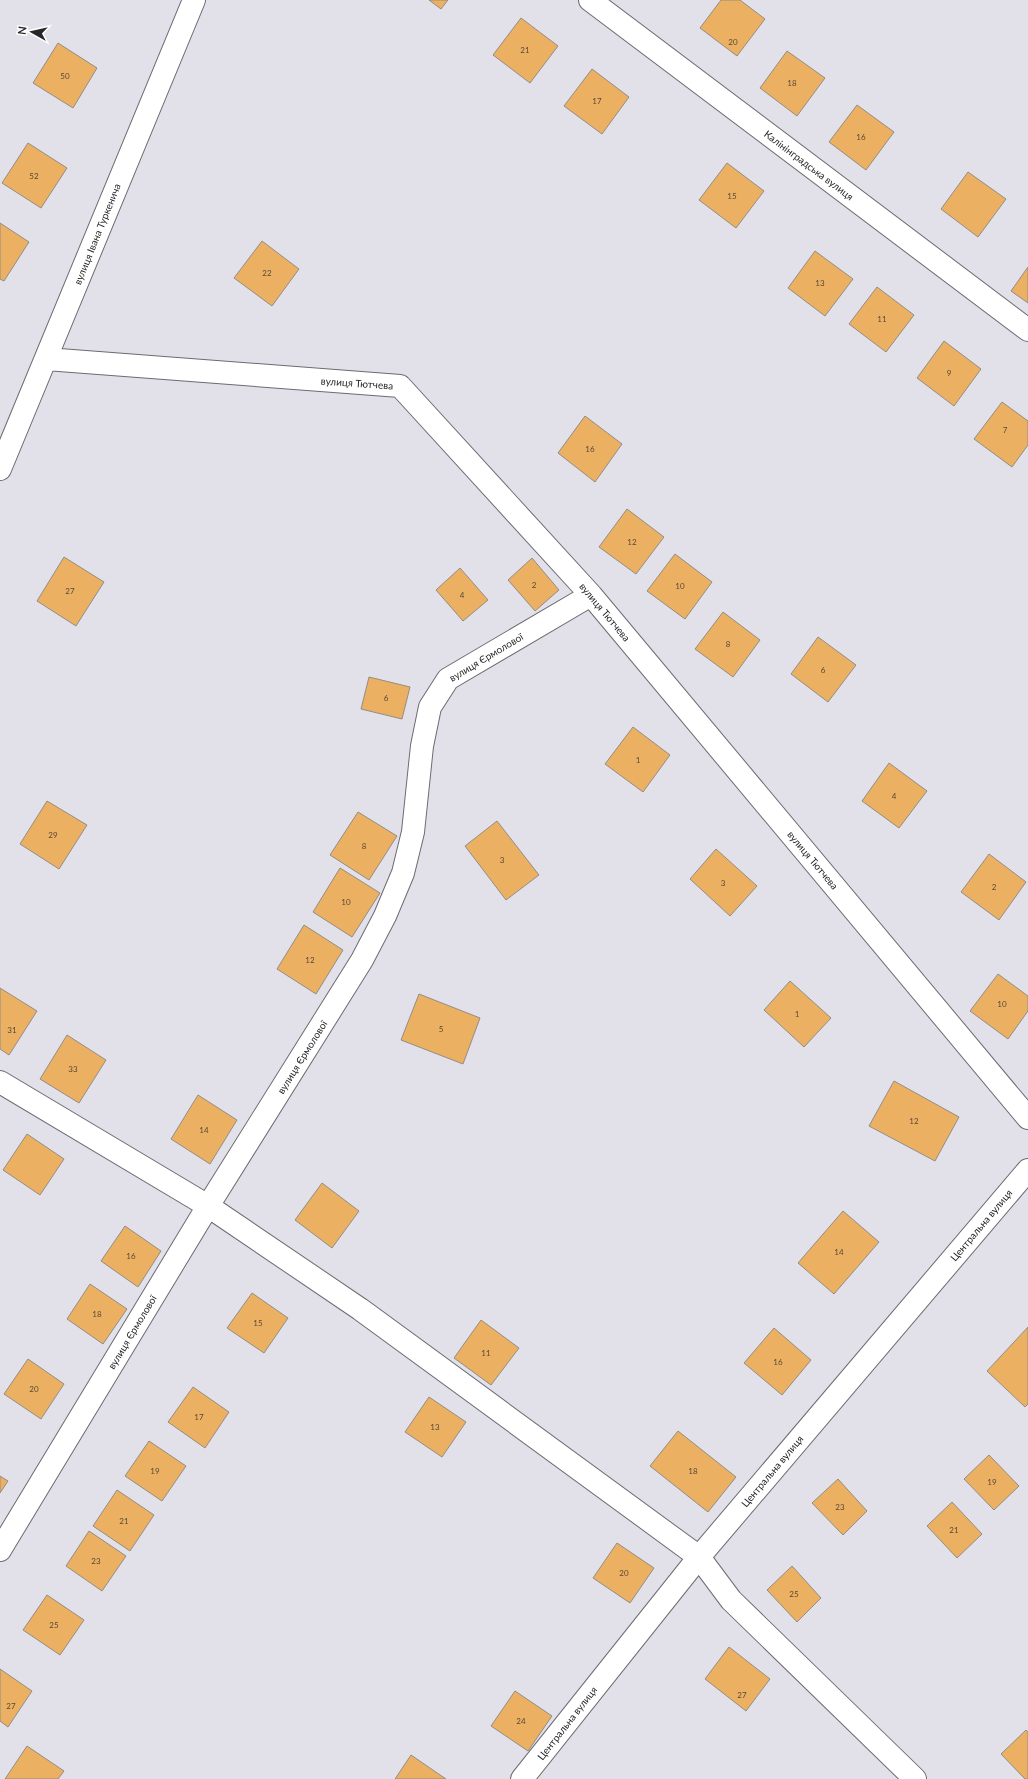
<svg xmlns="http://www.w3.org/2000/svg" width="1028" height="1779" viewBox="0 0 1028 1779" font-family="Lato,sans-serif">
	<rect width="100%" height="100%" fill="#e2e1e9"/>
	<path fill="#ebb062" stroke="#928d86" d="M429,0h19l-7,9z
		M721,0h19l25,19 -28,37 -37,-28z
		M521,18l37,28 -28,37 -37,-28z
		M58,43l39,25 -24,40 -40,-25z
		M787,51l38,27 -28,38 -37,-28z
		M592,69l37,28 -27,37 -38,-28z
		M857,105l37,27 -28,38 -37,-28z
		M28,143l39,25 -26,40 -39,-25z
		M727,163l37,28 -28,37 -37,-28z
		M968,172l38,27 -28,38 -37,-28z
		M0,223l29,19 -25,39 -4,-2z
		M262,241l37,28 -27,37 -38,-28z
		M815,251l38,28 -28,37 -37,-28z
		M1028,267v36l-17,-12z
		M877,287l37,28 -28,37 -37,-28z
		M944,341l37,28 -27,37 -37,-28z
		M1002,402l26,19v24l-16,22 -38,-28z
		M585,416l37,28 -27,38 -37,-29z
		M627,509l37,28 -28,37 -37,-27z
		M675,554l37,28 -27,37 -38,-28z
		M64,557l40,25 -28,44 -39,-25z
		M532,558l27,32 -24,21 -27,-31z
		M460,568l28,32 -25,21 -27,-31z
		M723,612l37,28 -27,37 -38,-28z
		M818,637l38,28 -28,37 -37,-28z
		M369,677l41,10 -8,32 -41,-10z
		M633,727l37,28 -27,37 -38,-28z
		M889,763l38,28 -28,37 -37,-27z
		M47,801l40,24 -28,44 -39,-25z
		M358,812l39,24 -28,44 -39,-25z
		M497,821l42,54 -33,25 -41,-54z
		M716,849l41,37 -27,30 -40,-37z
		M989,854l37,28 -27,38 -38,-28z
		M340,868l40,25 -28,44 -39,-25z
		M304,925l39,25 -27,44 -39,-25z
		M998,974l30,22v15l-20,28 -38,-28z
		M790,981l41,37 -27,29 -40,-37z
		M0,988l37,23 -28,44 -9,-6z
		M419,994l61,24 -17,46 -62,-24z
		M67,1035l39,25 -27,43 -39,-24z
		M894,1081l65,36 -24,44 -66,-35z
		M198,1095l39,25 -27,44 -39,-25z
		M27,1134l37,25 -24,36 -37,-25z
		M322,1183l37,28 -27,37 -37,-28z
		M843,1211l36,31 -45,52 -36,-31z
		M125,1226l36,25 -23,36 -37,-26z
		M90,1284l37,25 -24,35 -36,-25z
		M252,1293l36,25 -24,35 -37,-25z
		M481,1320l38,28 -28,37 -37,-27z
		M1028,1327v77l-3,3 -38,-36z
		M774,1328l37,32 -29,35 -38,-32z
		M28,1359l36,25 -23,35 -37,-25z
		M193,1387l36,25 -24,36 -37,-26z
		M429,1397l37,25 -24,35 -37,-25z
		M678,1431l58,46 -28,35 -58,-46z
		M149,1441l37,25 -24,35 -37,-25z
		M989,1455l30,31 -25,24 -30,-31z
		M0,1476l8,5 -8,12z
		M838,1479l29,32 -24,24 -31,-32z
		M117,1490l37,25 -24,36 -37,-25z
		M952,1502l30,32 -25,24 -30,-32z
		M89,1531l37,25 -24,35 -36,-25z
		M617,1543l37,25 -24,35 -37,-25z
		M792,1566l29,32 -24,24 -30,-32z
		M47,1595l37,25 -24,35 -37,-25z
		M729,1647l41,32 -24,32 -41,-32z
		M0,1669l32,22 -24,36 -8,-6z
		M515,1691l37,25 -24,35 -37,-25z
		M1026,1730l2,2v47h-3l-24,-25z
		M27,1746l37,25 -6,8h-53z
		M411,1755l35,24h-51z"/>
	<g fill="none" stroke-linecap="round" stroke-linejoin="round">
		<g stroke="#6c6b72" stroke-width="24">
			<path id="minor" d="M590,0l438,330
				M46,359l354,27 191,209 437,523
				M0,469l194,-469
				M0,1082l208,124 152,103 339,248 32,43 184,179
				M0,1550l208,-344 154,-246 23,-44 18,-43 10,-41 9,-86 8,-39 18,-28 143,-84
				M522,1779l177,-222 329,-387"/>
		</g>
		<use href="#minor" stroke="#fff" stroke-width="22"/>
	</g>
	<g text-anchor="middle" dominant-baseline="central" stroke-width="4" stroke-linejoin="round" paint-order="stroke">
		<g font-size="8" fill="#584938">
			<text x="733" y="42">20</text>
			<text x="525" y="50">21</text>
			<text x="65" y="76">50</text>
			<text x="792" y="83">18</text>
			<text x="597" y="101">17</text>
			<text x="861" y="137">16</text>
			<text x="34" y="176">52</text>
			<text x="732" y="196">15</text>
			<text x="267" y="273">22</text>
			<text x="820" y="283">13</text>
			<text x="882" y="319">11</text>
			<text x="949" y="373">9</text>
			<text x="1005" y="430">7</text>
			<text x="590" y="449">16</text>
			<text x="632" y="542">12</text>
			<text x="534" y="585">2</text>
			<text x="680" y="586">10</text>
			<text x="70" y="591">27</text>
			<text x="462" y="595">4</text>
			<text x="728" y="644">8</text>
			<text x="823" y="670">6</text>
			<text x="386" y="698">6</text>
			<text x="638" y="760">1</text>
			<text x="894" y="796">4</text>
			<text x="53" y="835">29</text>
			<text x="364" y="846">8</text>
			<text x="502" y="860">3</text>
			<text x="723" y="883">3</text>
			<text x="994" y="887">2</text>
			<text x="346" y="902">10</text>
			<text x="310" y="960">12</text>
			<text x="1002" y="1004">10</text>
			<text x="797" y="1014">1</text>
			<text x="441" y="1029">5</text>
			<text x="12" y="1030">31</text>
			<text x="73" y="1069">33</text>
			<text x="914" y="1121">12</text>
			<text x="204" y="1130">14</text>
			<text x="839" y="1252">14</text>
			<text x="131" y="1256">16</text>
			<text x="97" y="1314">18</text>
			<text x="258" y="1323">15</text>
			<text x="486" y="1353">11</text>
			<text x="778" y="1362">16</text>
			<text x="34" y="1389">20</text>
			<text x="199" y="1417">17</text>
			<text x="435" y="1427">13</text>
			<text x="155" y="1471">19</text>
			<text x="693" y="1471">18</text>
			<text x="992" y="1482">19</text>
			<text x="840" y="1507">23</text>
			<text x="124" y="1521">21</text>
			<text x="954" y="1530">21</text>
			<text x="96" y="1561">23</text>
			<text x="624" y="1573">20</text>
			<text x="794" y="1594">25</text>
			<text x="54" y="1625">25</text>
			<text x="742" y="1695">27</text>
			<text x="11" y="1706">27</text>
			<text x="521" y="1721">24</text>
		</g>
		<g font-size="10" fill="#27272a" stroke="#fff">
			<text transform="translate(809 165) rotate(37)">Калінінградська вулиця</text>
			<text transform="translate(97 234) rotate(-68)">вулиця Івана Туркенича</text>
			<text transform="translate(357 383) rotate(4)">вулиця Тютчева</text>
			<text transform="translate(605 612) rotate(50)">вулиця Тютчева</text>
			<text transform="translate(486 657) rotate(-31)">вулиця Єрмолової</text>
			<text transform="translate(813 860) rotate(50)">вулиця Тютчева</text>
			<text transform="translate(302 1057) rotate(-58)">вулиця Єрмолової</text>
			<text transform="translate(981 1225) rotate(-50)">Центральна вулиця</text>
			<text transform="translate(132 1332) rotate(-59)">вулиця Єрмолової</text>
			<text transform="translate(772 1471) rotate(-50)">Центральна вулиця</text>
			<text transform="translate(567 1723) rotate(-52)">Центральна вулиця</text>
		</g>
	</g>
	<g transform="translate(32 32) rotate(278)" stroke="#ffffff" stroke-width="3" paint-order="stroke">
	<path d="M0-3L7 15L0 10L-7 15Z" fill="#27272a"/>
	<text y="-6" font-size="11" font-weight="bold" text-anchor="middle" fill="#27272a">N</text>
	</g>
</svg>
